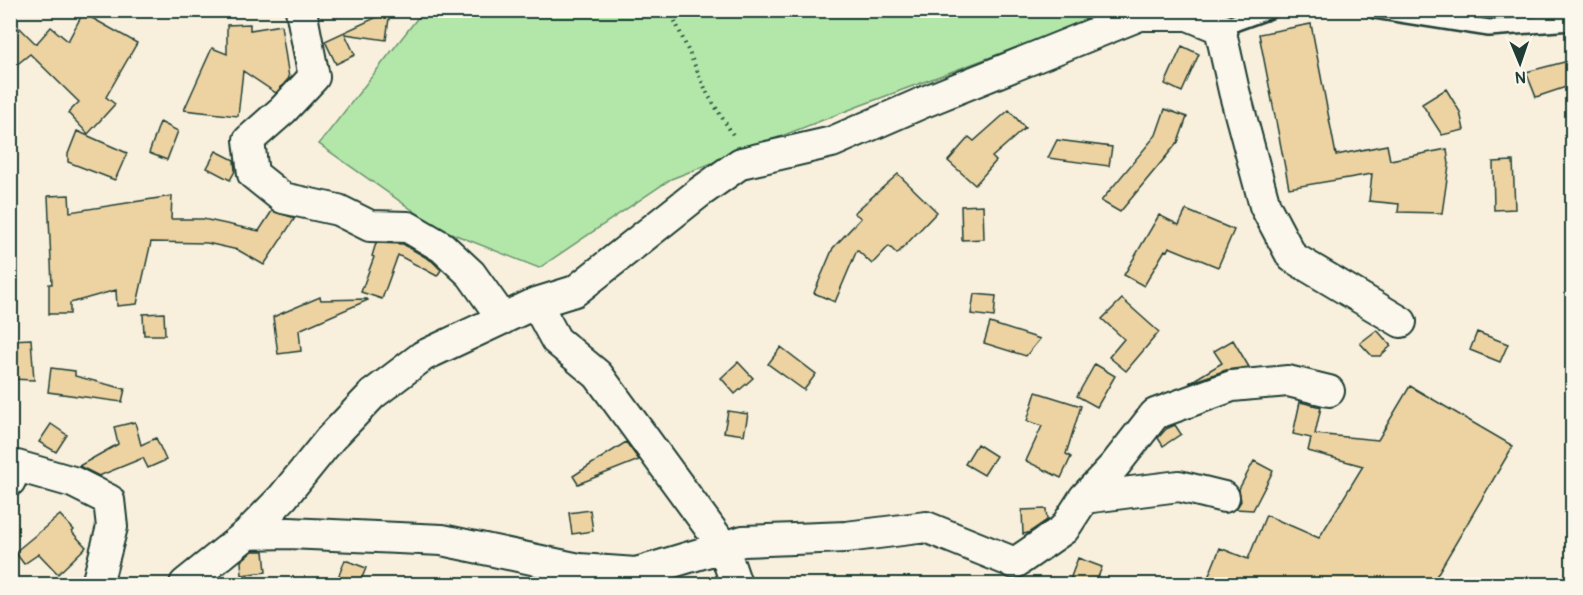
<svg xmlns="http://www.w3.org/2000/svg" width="1583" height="595" viewBox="0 0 1583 595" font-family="Pangolin,sans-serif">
	<rect width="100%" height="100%" fill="#f8f0dd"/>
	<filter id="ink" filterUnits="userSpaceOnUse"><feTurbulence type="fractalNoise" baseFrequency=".0167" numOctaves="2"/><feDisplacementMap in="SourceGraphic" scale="12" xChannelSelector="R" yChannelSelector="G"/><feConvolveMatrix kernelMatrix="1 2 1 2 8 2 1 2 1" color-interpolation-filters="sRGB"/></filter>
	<g filter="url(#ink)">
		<path fill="#b3e7a9" stroke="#69926e" stroke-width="1.5" d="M423,11h692l-256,95 -188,73 -132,89 -101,-40 -119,-84z"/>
		<path fill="#edd3a2" stroke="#1f3d34" stroke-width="1.5" d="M390,11l-4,29 -41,-6 10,21 -19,9 -11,-23z
			M83,13l54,30 -31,54 9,7 -27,30 -20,-21 11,-11 -49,-48 -20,16v-31l10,-11 16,16 15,-17 17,14z
			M250,24v6l31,-5 8,53 -13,15 -33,-22 -5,45 -54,-6 28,-62 15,6v-29z
			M1311,24l25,131 51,-10 3,15 57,-11 2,16 -7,48 -44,-1 1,-8 -30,-3 3,-27 -83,14 -30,-154z
			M1182,46l17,8 -17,38 -17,-8z
			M1572,60v25l-36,12 -10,-25z
			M1446,89l14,23 4,18 -22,5 -20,-31z
			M1165,109l22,8 -9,25 -58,70 -19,-11 55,-66z
			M1009,110l16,18 -33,29 4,4 -21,24 -27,-24 21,-24 5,4z
			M160,122l18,9 -11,29 -18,-7z
			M77,131l50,22 -12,27 -47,-18v-8z
			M1057,140l55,7 -3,19 -61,-8z
			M216,151l18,9 1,11 -5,9 -23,-12z
			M1513,161l2,48 -21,1 -1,-48z
			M898,174l39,38 -40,42 -8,-8 -17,18 -15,-14 -22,52 -21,-9 19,-45 28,-30 -7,-5z
			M69,195l1,17 102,-16 -1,23h32l56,12 13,-20 23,7 -31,47 -26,-15 -31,-7 -56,-1 -14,62 -20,2 -1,-16 -46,13v11h-21v-30h3l-4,-88z
			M983,205l1,34 -22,1 -1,-34z
			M1186,210l48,20 -16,37 -49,-20 -2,4 -2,-1 -21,36 -20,-11 35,-60 20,10z
			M376,243l27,1 29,17 9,9 -4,6 -39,-21 -16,44 -21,-7 13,-35 -2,-1z
			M974,294l22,2 -2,21 -23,-3z
			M320,297l1,3 46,-1 1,1 -69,30 2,21 -23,3 -5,-37z
			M1122,299l37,33 -33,39 -17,-14 15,-18 -22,-20z
			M164,313l1,22h-21l-1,-21z
			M990,323l50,16 -14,17 -42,-13z
			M1377,330l14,16 -11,10h-8l-12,-13z
			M1477,332l31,12 -8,18 -30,-12z
			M31,339l3,41 -24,-1v-39z
			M1233,340l16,27 -23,3 -37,13 33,-20 -8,-12z
			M781,347l35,27 -12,16 -36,-26z
			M738,362l15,16 -18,16 -14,-16z
			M1095,364l20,12 -18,31 -20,-11z
			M51,368l24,3v5l50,13 -3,13 -74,-10z
			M1410,386l103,60 -82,139h-226l15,-37 28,11 18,-44 53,23 44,-72 -55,-15 3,-13 -18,-4 7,-32 21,5 -6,27 63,6z
			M1036,392l45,14 -15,48 5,3 -10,21 -35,-17 16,-35 -15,-5z
			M728,411l20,3 -4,21 -20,-3z
			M135,422l6,23 15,-7 10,22 -18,8 -5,-10 -44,18 -20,-10 39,-22 -4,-17z
			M51,424l16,11 -11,17 -17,-10z
			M1175,425l6,9 -18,12 -5,-8 8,-9z
			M626,442l13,18 -61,24 -5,-8z
			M977,444l19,12 -12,19 -19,-11z
			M1254,461l19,10 -20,39 -17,-1 5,-8 -2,-12z
			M1046,509l1,11 -19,13 -5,1 -1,-24z
			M590,510l3,21 -21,3 -3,-21z
			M60,515l14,15 -2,2 14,15 -28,27 -19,-20 -15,10 -9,-12z
			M253,551h11l2,21 -24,3 -1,-14z
			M1078,558l24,9 -7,18h-27z
			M345,560l21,8 -7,17h-24z"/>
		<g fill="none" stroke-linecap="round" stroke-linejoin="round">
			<g stroke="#1f3d34" stroke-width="20">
				<path id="service" d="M1375,10l114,18 83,-6
					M1220,28l50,-18"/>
			</g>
			<g stroke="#1f3d34" stroke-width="34">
				<path id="minor" d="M301,10l13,67 -31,33 -34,30 4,34 30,24 55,12 32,16 38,1 34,20 29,27 32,45
					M536,303l20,37 42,35 125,171 13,38
					M10,481l7,-15 56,16 36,18 3,27 -15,57
					M1084,498l31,-33 40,-51 77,-28 56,-5 41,10
					M247,534l42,-1 153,7 137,29 57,4 107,-32 103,-4 80,-10 89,36 49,-34 20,-31 95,-12 45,11
					M185,584l62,-50 36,-37 47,-58 43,-45 50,-38 113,-53 39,-12 125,-99 41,-29 91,-21 92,-40 216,-87h48l32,13 14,63 31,115 27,51 109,65"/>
			</g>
			<path stroke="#1f3d34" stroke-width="4" stroke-dasharray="1.5 4.5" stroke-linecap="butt" d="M670,10l38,85 27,43"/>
			<use href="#service" stroke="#fbf7ec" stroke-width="15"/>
			<use href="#minor" stroke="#fbf7ec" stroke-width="30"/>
		</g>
	</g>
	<rect width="1583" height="595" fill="none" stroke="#fbf7ec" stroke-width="36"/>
	<rect x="18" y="18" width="1547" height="559" fill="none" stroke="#1f3d34" stroke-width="2" filter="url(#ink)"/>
	<g transform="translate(1520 63) rotate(178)" stroke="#fbf7ec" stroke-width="4.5" paint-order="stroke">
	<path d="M0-4.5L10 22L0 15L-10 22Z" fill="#1f3d34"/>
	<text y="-9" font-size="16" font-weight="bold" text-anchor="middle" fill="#1f3d34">N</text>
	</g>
</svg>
